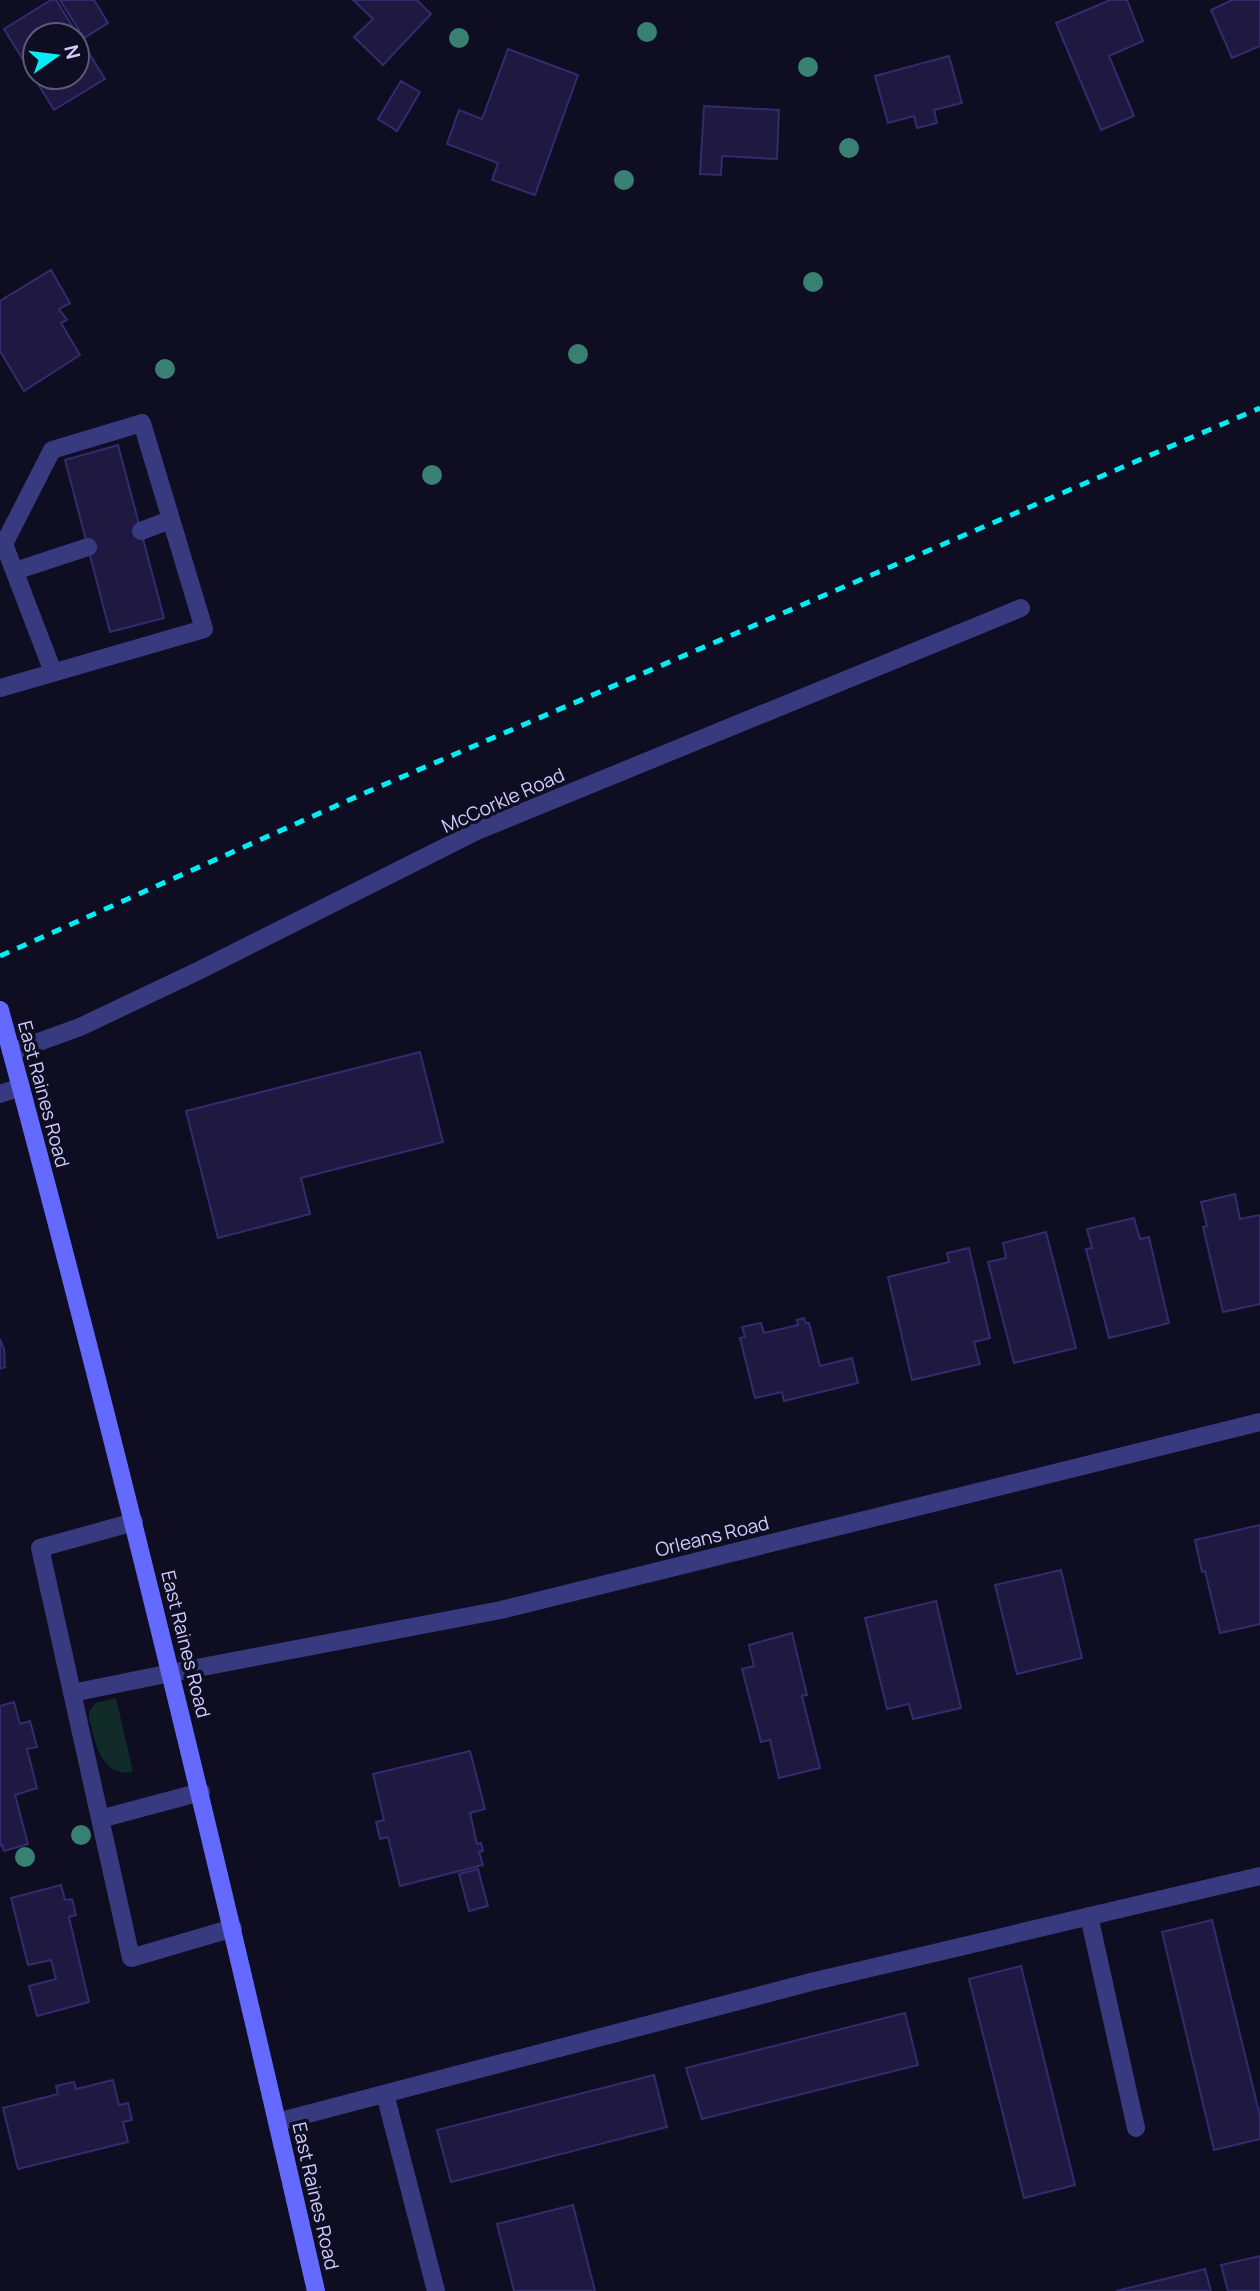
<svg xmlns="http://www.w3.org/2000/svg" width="1260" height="2291" viewBox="0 0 1260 2291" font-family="Manrope,sans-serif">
	<rect width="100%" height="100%" fill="#0f0d21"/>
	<path fill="#102b28" d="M116,1698l17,74c-27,5 -36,-21 -41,-42 -1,-5 -4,-12 -3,-17 1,-4 4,-6 6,-10z"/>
	<path fill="#1f1942" stroke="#342b6e" stroke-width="2" fill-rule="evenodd" d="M51,0h5l49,79 -51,31 -50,-81zM35,35h42v42h-42z
		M60,0h34l14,23 -24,15z
		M353,0h64l14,14 -48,51 -29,-28 19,-18z
		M1110,0h17l16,41 -34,15 25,60 -33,14 -45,-107z
		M1232,0h28v46l-28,12 -21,-48z
		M508,49l70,26 -43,120 -43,-15 6,-17 -51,-19 12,-34 23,9z
		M949,56l13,47 -28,7 3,13 -20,5 -3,-12 -26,7 -13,-47z
		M401,81l19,11 -23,39 -19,-12z
		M704,106l75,4 -2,49 -55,-3 -1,19 -21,-1z
		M51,270l19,33 -11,6 8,11 -6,3 19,32 -56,36 -24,-40v-50z
		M118,445l46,173 -54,14 -45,-172z
		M420,1052l23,90 -142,36 9,36 -92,24 -32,-127z
		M1235,1194l5,25 20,-4v89l-37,8 -20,-85 4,-1 -6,-24z
		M1134,1218l6,21 9,-2 20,86 -60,15 -23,-89 6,-1 -5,-19z
		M1046,1232l30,116 -62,15 -26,-101 18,-4 -3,-15z
		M969,1248l21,90 -16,4 6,22 -68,16 -24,-103 61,-15 -2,-9z
		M804,1318l2,5h3l11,43 32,-8 6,25 -74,18 -2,-9 -27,6 -15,-60 5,-1 -3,-10 19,-4 3,10 34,-8 -1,-5z
		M0,1339l4,10 1,18 -5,2z
		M1260,1525v99l-40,9 -15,-62 -3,1 -7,-32z
		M1061,1570l21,88 -65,16 -22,-89z
		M936,1601l25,107 -48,11 -4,-15 -22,5 -22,-91z
		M792,1633l15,62 -5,1 18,72 -41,10 -9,-38 -9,2 -19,-73 12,-3 -5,-21z
		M14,1702l6,22 10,-3 7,26 -10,2 10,39 -22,7 13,49 -24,7 -2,-6 -2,1v-140z
		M470,1751l15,58 -15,4 7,31 4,-1 2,8 -4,1 4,13 -83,21 -12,-49 -8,2 -4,-17 8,-2 -11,-46z
		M478,1869l10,37 -19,5 -10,-37z
		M61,1885l4,15 7,-1 4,16 -7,2 20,85 -52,14 -8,-30 27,-7 -5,-19 -23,5 -17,-67z
		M1212,1920l48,196v23l-46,11 -52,-218z
		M1021,1966l54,219 -51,13 -55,-219z
		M905,2013l13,52 -216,54 -16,-51z
		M654,2075l13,52 -216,55 -14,-52z
		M113,2080l6,25 9,-2 4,17 -9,2 5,20 -110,27 -15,-61 55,-14 -2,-8 18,-4 2,7z
		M573,2205l22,86h-81l-17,-67z
		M1260,2256v35h-32l-7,-26z
		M1205,2269l6,22h-95z"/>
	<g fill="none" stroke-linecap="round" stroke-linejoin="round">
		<path stroke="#383a80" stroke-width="18" d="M141,531l29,-11
			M4,544l49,128
			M0,546l4,-2 48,-94 90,-27 62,206 -204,59
			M15,571l73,-24
			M134,1522l-94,26 91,410 102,-30
			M72,1693l99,-20
			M100,1819l101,-27
			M1089,1916l47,212
			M385,2094l51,197"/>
		<path stroke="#383a80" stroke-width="18" d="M11,1052l69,-25 118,-56 279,-140 544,-223
			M0,1094l21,-7
			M171,1673l330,-63 759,-188
			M277,2122l534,-140 449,-106"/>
		<path stroke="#646aff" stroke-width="18" d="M0,1010c115,424 218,852 316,1281"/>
		<path stroke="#01eef7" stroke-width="5" stroke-dasharray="10 9" stroke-linecap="butt" d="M0,956l367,-164 893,-384"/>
	</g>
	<g fill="#388072">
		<circle cx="647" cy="32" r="10"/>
		<circle cx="459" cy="38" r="10"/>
		<circle cx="808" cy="67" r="10"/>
		<circle cx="849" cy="148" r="10"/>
		<circle cx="624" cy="180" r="10"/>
		<circle cx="813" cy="282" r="10"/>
		<circle cx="578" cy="354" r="10"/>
		<circle cx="165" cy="369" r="10"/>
		<circle cx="432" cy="475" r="10"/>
		<circle cx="81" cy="1835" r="10"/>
		<circle cx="25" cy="1857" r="10"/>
	</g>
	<g text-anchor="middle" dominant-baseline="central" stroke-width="7" stroke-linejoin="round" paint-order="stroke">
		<g font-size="19" fill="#cfcdff" stroke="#0f0d21">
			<text transform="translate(503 800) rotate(-24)">McCorkle Road</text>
			<text transform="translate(44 1094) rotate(75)">East Raines Road</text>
			<text transform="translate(712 1536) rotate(-14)">Orleans Road</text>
			<text transform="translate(186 1644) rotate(76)">East Raines Road</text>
			<text transform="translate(316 2196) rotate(77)">East Raines Road</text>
		</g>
	</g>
	<g transform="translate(56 56) rotate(76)"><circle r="33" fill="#0f0d21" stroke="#5c5a7a" stroke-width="2"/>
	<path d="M0-5L12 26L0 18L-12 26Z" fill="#01eef7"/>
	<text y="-10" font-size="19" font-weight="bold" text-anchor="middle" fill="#cfcdff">N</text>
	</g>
</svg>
